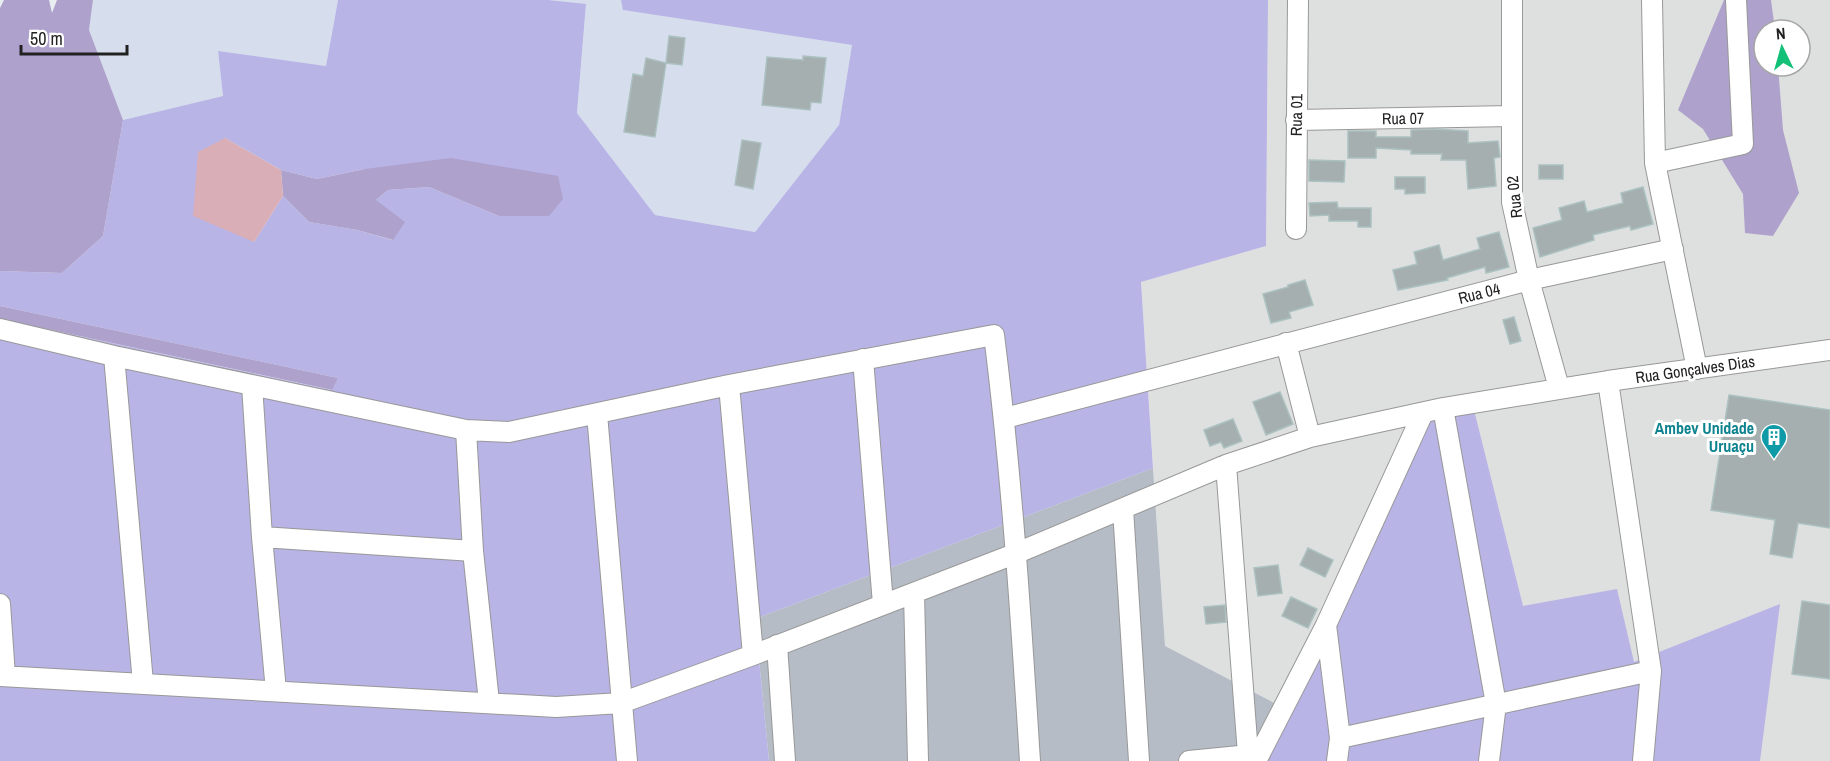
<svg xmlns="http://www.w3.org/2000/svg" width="1830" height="761" viewBox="0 0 1830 761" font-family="'Archivo Narrow',sans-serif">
	<rect width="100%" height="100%" fill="#e9eff1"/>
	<path fill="#dedfdf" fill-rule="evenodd" d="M1268,0h562v761h-554l2,-56 -113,-59 -24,-364 125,-36zM1764,30h36v36h-36z"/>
	<path fill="#b5bcc5" d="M1153,468l12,178 113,59 -18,50 -70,6h-421l-14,-142z"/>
	<path fill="#d6deed" d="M93,0h245l-12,66 -108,-14 5,44 -100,24 -34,-90z
		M548,0h73l3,10 228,35 -13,80 -84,107 -100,-17 -78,-102 9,-108z"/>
	<path fill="#b8b4e6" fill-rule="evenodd" d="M338,0h210l38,4 -9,109 78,102 100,17 84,-107 13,-80 -229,-35 -2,-10h647l-2,246 -125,36 12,186 -398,151 14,142h-769v-442l331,71 7,-12 -338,-72v-35l62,2 41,-37 20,-116 100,-24 -5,-45 108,15zM225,138l56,32 36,9 48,-10 184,47h-50l-70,-29 -41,3 -12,10 16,40 -35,-10 -48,-8 -26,-26 -29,46z
		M1474,410l49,196 94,-17 17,73 146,-58 -20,157h-570l63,-8 180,-337z"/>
	<path fill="#aea1cc" d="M4,0h45l3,13 5,-13h36l-4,30 34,90 -20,116 -41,37 -62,-2v-263z
		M1724,0h47l4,30h-11v36h14l5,64 16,63 -26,43 -28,-3 -2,-39 -40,-65 -25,-19z
		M451,158l107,18 5,23 -14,17h-50l-70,-29 -41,3 -12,10 29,22 -12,18 -36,-10 -48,-8 -26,-26 -2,-26 36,9 48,-10z
		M0,306l338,72 -6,12 -332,-71z"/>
	<path fill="#daaeb6" d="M225,138l56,32 2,26 -29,46 -61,-26 5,-64z"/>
	<path fill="#a5afaf" stroke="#acc1c1" stroke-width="1.5" d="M669,36l16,2 -3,27 -16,-2z
		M803,56l23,2 -5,45 -10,-1 -1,8 -48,-5 5,-48 36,3z
		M646,58l20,5 -11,74 -31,-5 9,-58 10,2z
		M1435,129l33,2v12l30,-2 2,16 -6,1 2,28 -28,3 -2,-29h-25l1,-6h-31v-4l-35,-2v10h-28v-27h28v6h35v-7z
		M742,140l19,3 -8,46 -18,-4z
		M1309,160l36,1 -1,21 -35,-1z
		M1539,165h24v14h-24z
		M1395,177h30v16l-20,1v-5h-10z
		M1643,187l10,37 -22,6 -1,-4 -37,9 1,5 -54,17 -7,-29 29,-8 -3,-12 25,-7 3,11 36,-9 -2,-10z
		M1337,202l1,6h33v19h-13v-6h-29v-6l-19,1 -1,-13z
		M1499,232l10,35 -23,6 -1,-6 -38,11 1,2 -50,10 -5,-20 24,-6 -3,-12 25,-7 4,15 37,-11 -3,-11z
		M1305,280l8,25 -24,7 2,6 -20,5 -8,-29 25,-7v-2z
		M1514,317l7,24 -11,3 -7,-24z
		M1280,392l13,32 -27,11 -13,-33z
		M1729,395l101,15v118l-32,-5 -6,35 -22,-4 5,-34 -64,-10z
		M1233,419l9,22 -18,7 -3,-6 -11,4 -6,-16z
		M1308,548l25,12 -8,17 -25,-12z
		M1278,565l4,28 -24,3 -4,-28z
		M1291,597l26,12 -9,19 -26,-12z
		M1802,601l28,4v74l-38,-5z
		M1225,605l1,17 -20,2 -2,-17z"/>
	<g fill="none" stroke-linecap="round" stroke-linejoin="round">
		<g stroke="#989898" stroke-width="22">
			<path id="minor" d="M1512,0v202l17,78 30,108
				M1652,0l3,163 42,206
				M1296,120l215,-4
				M1655,163l88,-19 -7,-144
				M1296,229l2,-229
				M0,329l114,27 352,74 43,2 220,-47 265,-50c18,142 27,284 36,426
				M1286,343l24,94
				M114,356l29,327
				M863,359l20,245
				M1608,381l43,290 -8,90
				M252,385l10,152 14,154
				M729,385l24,270
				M1443,408l53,296 -7,57
				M597,414l30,347
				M1005,418l524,-138 144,-31
				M466,430l7,121 16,151
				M1226,465l22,289
				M1123,509l16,252
				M262,537l211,14
				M914,593l4,168
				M0,604l5,72
				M1326,625l14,113 -3,23
				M777,645l8,116
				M0,676l556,31 65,-4 132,-48 264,-102 209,-88 84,-28 133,-29 165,-27 222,-31
				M1340,738l311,-67
				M1189,761l71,-7
				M1256,761l70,-136 97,-212"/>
		</g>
		<use href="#minor" stroke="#fff" stroke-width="20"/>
	</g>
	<defs>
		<g id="building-pin" transform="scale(1.35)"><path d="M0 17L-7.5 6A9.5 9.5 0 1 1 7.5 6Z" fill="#0f9aa8" stroke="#fff"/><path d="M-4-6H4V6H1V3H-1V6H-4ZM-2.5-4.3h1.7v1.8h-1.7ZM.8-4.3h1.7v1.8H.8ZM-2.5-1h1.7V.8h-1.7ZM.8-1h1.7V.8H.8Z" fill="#fff"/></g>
	</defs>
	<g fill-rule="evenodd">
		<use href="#building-pin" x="1774" y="437"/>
	</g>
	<g text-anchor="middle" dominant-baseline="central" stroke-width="6" stroke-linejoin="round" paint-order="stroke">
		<g font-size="16" fill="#212121" stroke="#fff">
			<text transform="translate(1296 115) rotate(-89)">Rua 01</text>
			<text transform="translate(1403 118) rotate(-1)">Rua 07</text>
			<text transform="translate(1514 197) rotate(-96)">Rua 02</text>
			<text transform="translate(1479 293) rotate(-14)">Rua 04</text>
			<text transform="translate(1695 369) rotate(-8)">Rua Gonçalves Dias</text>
		</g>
		<g font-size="16" font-weight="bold" fill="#0d838f" stroke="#fff" text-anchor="end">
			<text x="1754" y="428">Ambev Unidade<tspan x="1754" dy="18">Uruaçu</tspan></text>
		</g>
	</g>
	<g transform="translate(1782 48) rotate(355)"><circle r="28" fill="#ffffff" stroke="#a6a6a6" stroke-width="1.5"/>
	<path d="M0-4.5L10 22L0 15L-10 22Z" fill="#12c177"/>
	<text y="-9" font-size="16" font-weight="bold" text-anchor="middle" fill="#212121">N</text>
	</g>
	<path d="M21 45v9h106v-9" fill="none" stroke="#212121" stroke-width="3"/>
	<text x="30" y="45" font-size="18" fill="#212121" stroke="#ffffff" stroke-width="4.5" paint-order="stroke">50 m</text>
</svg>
